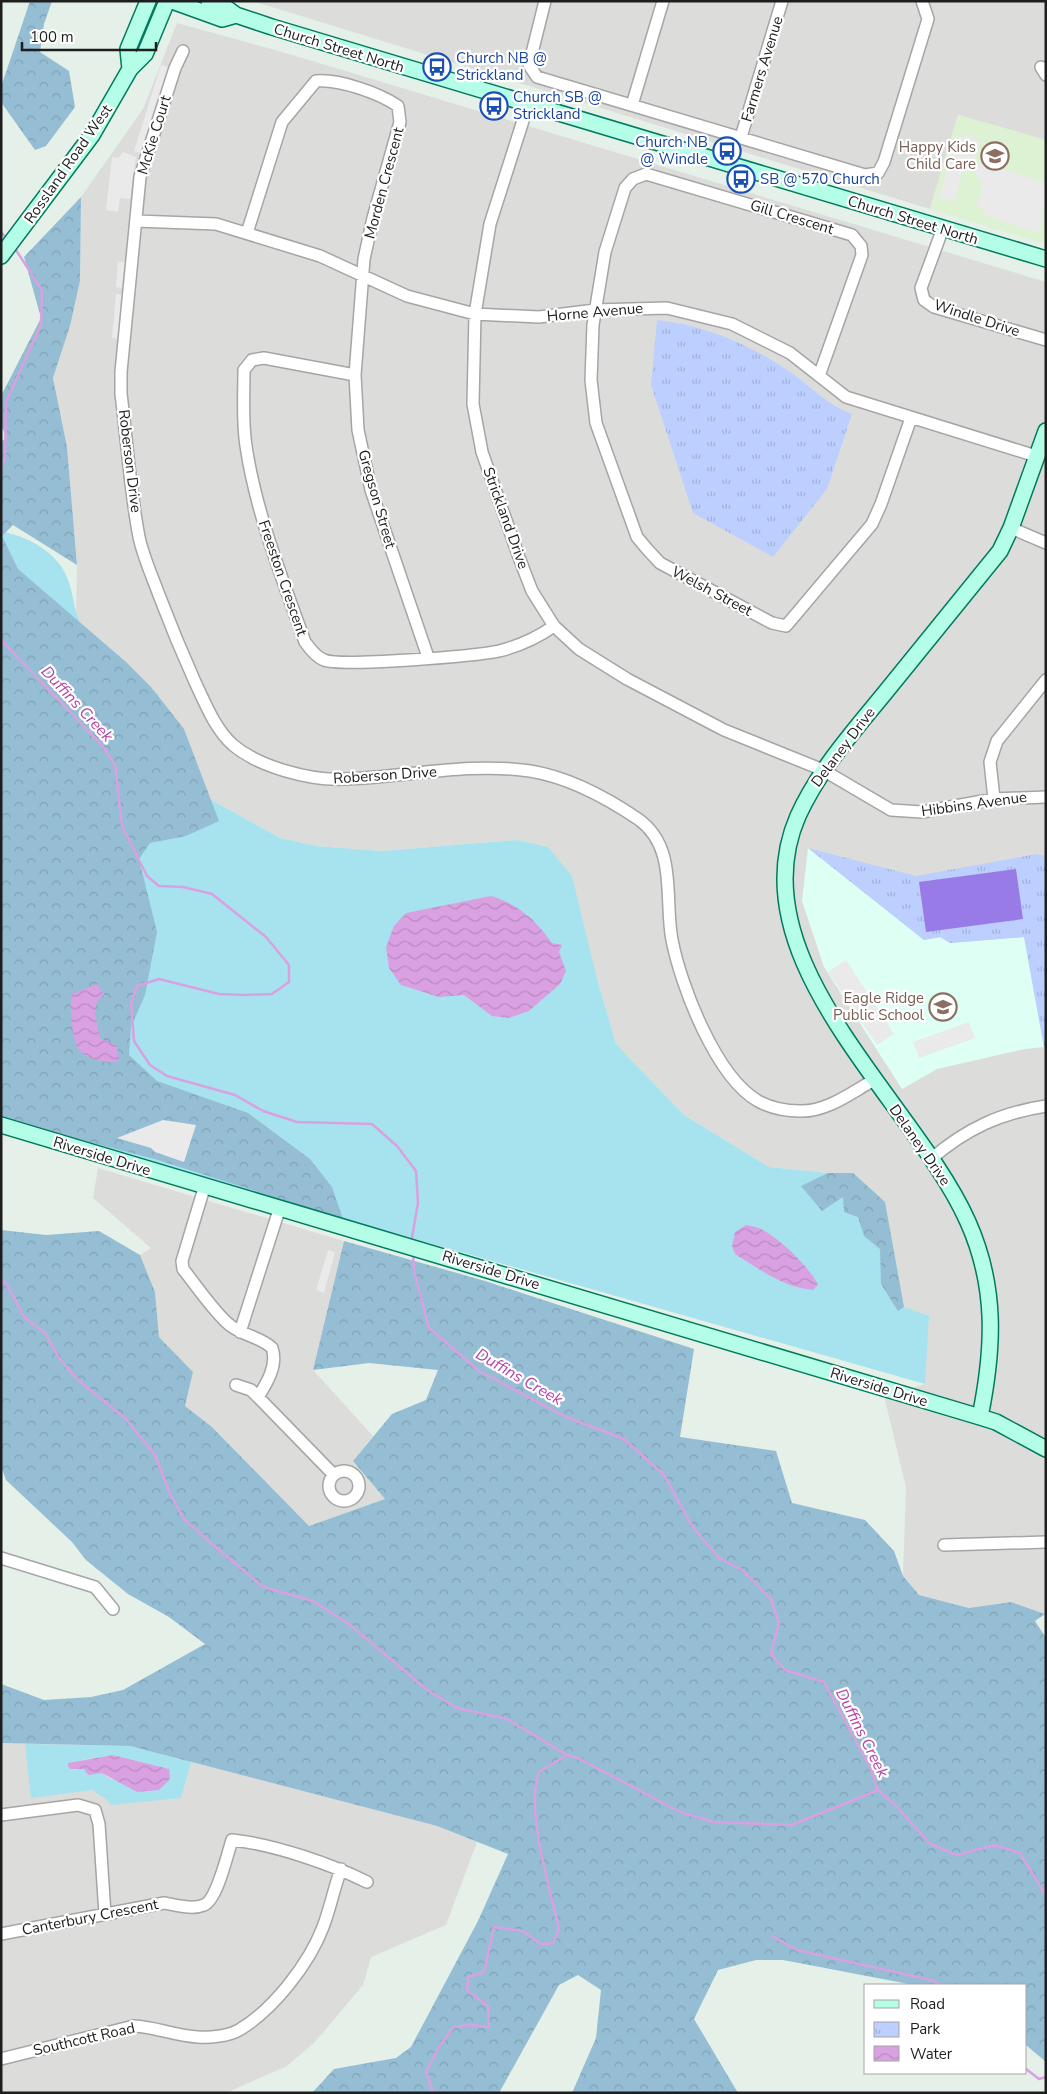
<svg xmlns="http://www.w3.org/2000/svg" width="1047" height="2094" viewBox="0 0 1047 2094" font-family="'Nunito Sans',sans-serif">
	<defs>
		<pattern id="forest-crowns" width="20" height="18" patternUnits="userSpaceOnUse" patternTransform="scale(1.25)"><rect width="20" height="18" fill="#95bdd3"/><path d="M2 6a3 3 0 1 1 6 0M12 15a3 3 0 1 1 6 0" fill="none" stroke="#80a2b5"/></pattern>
		<pattern id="park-tufts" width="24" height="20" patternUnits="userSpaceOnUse" patternTransform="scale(1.25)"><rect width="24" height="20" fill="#bdcffe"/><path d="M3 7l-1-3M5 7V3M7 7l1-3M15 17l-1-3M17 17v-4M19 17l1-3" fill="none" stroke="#a2b1d9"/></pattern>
		<pattern id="water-waves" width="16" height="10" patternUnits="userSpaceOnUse" patternTransform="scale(1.25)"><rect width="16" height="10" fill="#d9a1e1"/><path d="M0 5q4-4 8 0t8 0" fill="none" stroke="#ba8ac1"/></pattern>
	</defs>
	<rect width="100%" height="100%" fill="#e4f0e8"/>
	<path fill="#dcdddb" d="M252,1h794v139l-88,-25 -28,94z
		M177,23l112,31 757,228v1332l-35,-12 -42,6 -50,-13 -16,-19 3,-89 -22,-91 41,-12 -21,-77 -19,-105 -32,-29h-25l-59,-6 -85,-52 -68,-71 -19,-65 -81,-139 -134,11 -66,-5 -36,-8 -81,-45 -73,-122 -36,-33 -14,-21 1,-52 -10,-118 -14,-69 17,-52 10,-45 1,-84 62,-88z
		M98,1168l246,73 -31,129 60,66 -20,25 32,38 -76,27 -97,-99 -27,-21 8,-34 -34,-35 -4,-45 -15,-37 11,-7 -58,-50z
		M1,1743l129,3 307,80 40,16 -31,83 -75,32 -8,28 -48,57 -28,24 -61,27h-225z"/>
	<path fill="#dcf2d2" d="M958,115l88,25v104l-116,-35z"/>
	<path fill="#defff3" d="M808,848l116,92 17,-3 9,6 74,-6 20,110 -19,2 -88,20 -35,20 -78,-122 -22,-66z"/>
	<path fill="#a6e3ee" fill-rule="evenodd" d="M1,531c27,6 55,20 66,46 9,23 5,38 22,60 18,23 47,41 70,58l4,22 36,76 81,45 36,8 66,5 134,-11 32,7 24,29 25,103 19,65 68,71 85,52 59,6h25l32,29 19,105 25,9 -4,68 -924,-263z
		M25,1744l105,2 61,16 -10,36 -70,7 -4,-5 -15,-10 -61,8zM113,1755l56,14 -58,11 -9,-7 -14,1 -8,-14z"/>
	<path fill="url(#forest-crowns)" d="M30,1h22l-8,23 -4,28 29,19 6,36 -29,39 -11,4 -34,-48v-15z
		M81,197l-1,84 -10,45 -17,52 14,69 10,118 -64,-40 -11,11 16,33 108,93 25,25 33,42 35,92 -33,15 -36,7 -11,16 18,73 -12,63 -14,32 -2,28 28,26 91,32 62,46 22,28 11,32 -185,-59 -157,-41v-677l6,-5 -6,-11v-30l40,-78 -17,-61z
		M828,1173h25l32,29 19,105 -6,4 -17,-27 -1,-35 -16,-13 -6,-19 -14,-5 -1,-15 -21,14 -21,-25z
		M1,1230l45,5 53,-4 41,24 15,37 4,45 34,35 -8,34 27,21 97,99 76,-27 -32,-38 39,-47 34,-14 12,-30 -69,-7 -56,7 31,-129 141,40 209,68 -14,88 96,14 16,52 73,17 29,31 9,25 16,19 50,13 42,-6 34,12 -10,7 11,17v424l-20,-17v-60h-112l-131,-25h-27l-38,10 -24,49 44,74h-166l24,-55 5,-48 -23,-15 -19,10 -60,108h-187l22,-24 62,-11 15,-11 67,-126 30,-67 -71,-28 -307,-80 -129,-3v-59l43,16 47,-3 32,-7 82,-46 -36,-27 -41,-23 -42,-34 -14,-18 -66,-62 -5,-14z"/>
	<path fill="url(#park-tufts)" d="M657,320c48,5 96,26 135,53 19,14 37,33 60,41l-25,75 -54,68 -80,-44 -42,-128z
		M808,848l108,28 121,-22 9,2v191h-2l-20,-110 -74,6 -10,-6 -16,3z"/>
	<path fill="#987be6" d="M1016,869l7,50 -97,13 -7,-50z"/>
	<path fill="#eaeaea" d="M161,65l7,2 -26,87 -8,-3z
		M967,133l8,3 -1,4 6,2 -7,25 -8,-2 -11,37 -15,-5 18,-62 8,3z
		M123,152l13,5 -6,42 -10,-1 -2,14 -12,-2 6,-53 6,1z
		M980,162l66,21v26h-3l-2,5 3,2 -6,17 -55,-18 1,-7 -8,-2 6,-16 -1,-11 -6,-3z
		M118,262h7l-3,26 -6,-1z
		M116,294l7,1 -3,44 -8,-1z
		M846,960l48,74 -17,11 -49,-73z
		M969,1022l6,16 -56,20 -6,-16z
		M163,1120l33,5 -12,37 -29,-10 -4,-4 -34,-10z
		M328,1250l7,2 -11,41 -8,-3z"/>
	<path fill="url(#water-waves)" d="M491,896c27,8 45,24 61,47l10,2 -3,7 7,19 -6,13 -31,27 -20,7 -17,-2 -28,-21 -25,2 -38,-12 -12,-17 -3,-21 8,-21 12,-13z
		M97,984l7,11 -7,6 -2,13 5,24 16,7 3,14 -2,3c-11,1 -28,-2 -37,-11 -8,-7 -10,-42 -9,-53l1,-4z
		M746,1225c5,1 11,2 15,4 18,9 49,38 57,56l-5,5c-29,-2 -54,-21 -78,-36l-3,-8 3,-14z
		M113,1755l56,14 1,10 -11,11 -22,2 -35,-19 -14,2 -4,-6h-13l-3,-3v-3z"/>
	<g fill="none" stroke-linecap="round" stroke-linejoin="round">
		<path stroke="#d9a1e1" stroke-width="2.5" d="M1,232l6,7
			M1,467l4,-9 1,-56 35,-77 1,-35 -28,-43
			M1,640l100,104 14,21 7,61 25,50 12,10 24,1 29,7 54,43 23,28v17l-17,12 -26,1 -27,-1 -60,-15 -22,7 -6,18 3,37 16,24 17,11 68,19 28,16 34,11 75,2 25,22 19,25 2,32 -7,40
			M413,1253l1,18 15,57 50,43 85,45 60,23 40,36 28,51 27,32 23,12 29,29 8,24 -8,31 14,16 39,12 47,87 7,21 19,17 33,37 27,11 38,-10 25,8 26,43
			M1,1279l7,7 16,31 21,16 14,25 19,22 48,39 29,36 15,39 14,25 27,24 52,44 50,14 36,23 77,65 31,19 50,11 60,36 11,3 100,53 35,11 79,3 86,-35
			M772,1936l25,14 138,31 5,4
			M1026,2069l13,10 7,-2
			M433,2093l-7,-21 14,-27 14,-18 17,-2 18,2 -1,-21 -21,-16 1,-13 16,-5 10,-45 29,4 17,13 13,-1 6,-14c-9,-41 -34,-118 -20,-157l28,-17"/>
		<g stroke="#a5a5a5" stroke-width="14">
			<path id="street" d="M545,1l-16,64 8,12 328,98 13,-2 6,-11 44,-143 -6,-18
				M183,51l-8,17 -35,109 -19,195v22c6,47 9,96 18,143 4,19 13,39 20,58 11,29 23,58 36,87 10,21 20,47 38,63 26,22 78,36 111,34 62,-2 125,-17 186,-8 38,6 77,27 108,48 40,28 26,80 34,121 9,46 44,137 86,161 13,7 28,10 42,10 27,1 52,-19 74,-31
				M1041,67l5,8
				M528,105l-38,119 -15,90 -2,90 9,48 38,108 12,31 22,35 25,23 48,30 97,51 99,40 68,40 31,2 72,-13 52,-2
				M632,105l31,-104
				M741,137l41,-136
				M136,221l80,3 104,32 87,40 68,18 64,3 56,-7 72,-2 65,16 58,29 56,44 190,59
				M943,228l-22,60 3,12 10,7 112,33
				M247,233l35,-111 34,-41c23,-2 63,12 82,25l2,16 -27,96 -9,41 -9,116 3,55 13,60 57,167
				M355,375l-91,-17 -12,2 -8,10c0,24 -2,51 2,76 10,67 36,132 59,196 5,7 11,15 19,18 17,7 152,-4 175,-9 20,-5 38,-13 55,-25
				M819,376l43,-121 -1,-9 -9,-11 -206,-61 -13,5 -8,9 -20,64 -12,73 -2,55 5,43 41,114 10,12 13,14 112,60 14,3 86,-102 9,-20 30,-86
				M1011,528l35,15
				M994,799l-4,-37 7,-21 49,-61
				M931,1159c35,-30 69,-46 115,-53
				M205,1185l-23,76 1,8c13,16 33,46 48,57 13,10 30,11 41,22 6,17 -5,35 -14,49l75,77
				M240,1332l40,-125
				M236,1385l15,5 7,7
				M329 1486a15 15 0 1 1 30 0a15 15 0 1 1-30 0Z
				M944,1545l102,-3
				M1,1558l94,29 18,22
				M1,1815l77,-10 17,5 4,14 6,90
				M1,1934l163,-31c13,2 28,7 40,2 13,-5 23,-50 28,-65 41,4 99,24 135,42
				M1,2059l133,-33c22,1 42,10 64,11 11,1 31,-1 41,-7 34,-20 70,-66 84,-103 7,-18 11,-39 18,-58"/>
		</g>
		<g stroke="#007b5d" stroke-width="18">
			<path id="secondary" d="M172,1l50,18 14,-4
				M209,1l16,6 11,8 36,12 774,232
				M130,69l-2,-20 20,-48
				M1,256l91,-121 38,-66 15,-15 22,-53
				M1,1125l979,292 16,5 50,27
				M980,1417c14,-69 17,-130 -12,-195 -53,-120 -233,-262 -170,-406 21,-46 54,-83 86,-122 39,-48 77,-95 116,-143l11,-23 35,-97"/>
		</g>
		<use href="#street" stroke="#fff" stroke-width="11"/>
		<use href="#secondary" stroke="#b4fee8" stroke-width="15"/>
	</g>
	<defs>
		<g id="bus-ring" transform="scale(1.4375)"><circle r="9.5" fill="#fff" stroke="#1a4fb4" stroke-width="1.5"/><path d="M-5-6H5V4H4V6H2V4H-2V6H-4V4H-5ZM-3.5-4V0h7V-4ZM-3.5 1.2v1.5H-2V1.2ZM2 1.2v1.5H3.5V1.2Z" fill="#1a4fb4"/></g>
		<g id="school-ring" transform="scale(1.4375)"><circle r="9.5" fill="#fff" stroke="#8d6e63" stroke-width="1.5"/><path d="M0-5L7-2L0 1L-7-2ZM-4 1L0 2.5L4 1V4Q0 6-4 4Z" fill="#8d6e63"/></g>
	</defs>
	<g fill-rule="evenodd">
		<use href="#bus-ring" x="437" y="67"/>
		<use href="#bus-ring" x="494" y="106"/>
		<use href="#bus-ring" x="727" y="151"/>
		<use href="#school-ring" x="995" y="156"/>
		<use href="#bus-ring" x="741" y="179"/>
		<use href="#school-ring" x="943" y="1007"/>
	</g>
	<g text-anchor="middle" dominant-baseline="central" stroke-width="4.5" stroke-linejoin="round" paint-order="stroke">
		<g font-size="15" fill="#1e1e1e" stroke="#fff">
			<text transform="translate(339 48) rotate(17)">Church Street North</text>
			<text transform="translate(762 69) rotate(-73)">Farmers Avenue</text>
			<text transform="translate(154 135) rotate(-73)">McKie Court</text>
			<text transform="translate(68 164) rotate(-55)">Rossland Road West</text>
			<text transform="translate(384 183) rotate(-75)">Morden Crescent</text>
			<text transform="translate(792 217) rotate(17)">Gill Crescent</text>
			<text transform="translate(913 220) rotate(17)">Church Street North</text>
			<text transform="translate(595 312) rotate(-5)">Horne Avenue</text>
			<text transform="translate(977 318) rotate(18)">Windle Drive</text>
			<text transform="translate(130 461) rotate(83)">Roberson Drive</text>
			<text transform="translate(377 499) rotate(74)">Gregson Street</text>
			<text transform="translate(506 518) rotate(70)">Strickland Drive</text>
			<text transform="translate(283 578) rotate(71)">Freeston Crescent</text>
			<text transform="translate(712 591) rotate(28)">Welsh Street</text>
			<text transform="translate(843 747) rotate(-53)">Delaney Drive</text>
			<text transform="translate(385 775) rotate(-4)">Roberson Drive</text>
			<text transform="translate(974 804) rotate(-8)">Hibbins Avenue</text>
			<text transform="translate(920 1145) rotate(55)">Delaney Drive</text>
			<text transform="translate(102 1156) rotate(17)">Riverside Drive</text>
			<text transform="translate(491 1270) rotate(17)">Riverside Drive</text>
			<text transform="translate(879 1387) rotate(17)">Riverside Drive</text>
			<text transform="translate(90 1917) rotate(-11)">Canterbury Crescent</text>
			<text transform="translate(84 2039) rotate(-13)">Southcott Road</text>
		</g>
		<g font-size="15" fill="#164399" stroke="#fff" text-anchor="start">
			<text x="456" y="58">Church NB @<tspan x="456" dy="17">Strickland</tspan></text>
			<text x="513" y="97">Church SB @<tspan x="513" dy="17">Strickland</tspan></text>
			<text x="708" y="142" text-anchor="end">Church NB<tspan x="708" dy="17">@ Windle</tspan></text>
			<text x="760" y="179">SB @ 570 Church</text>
		</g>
		<g font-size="15" fill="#785e54" stroke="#fff" text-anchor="end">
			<text x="976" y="147">Happy Kids<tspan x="976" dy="17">Child Care</tspan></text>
			<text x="924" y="998">Eagle Ridge<tspan x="924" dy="17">Public School</tspan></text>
		</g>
		<g font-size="16" font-style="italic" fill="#b643a5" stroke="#fff">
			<text transform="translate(77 704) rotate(47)">Duffins Creek</text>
			<text transform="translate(519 1377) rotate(30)">Duffins Creek</text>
			<text transform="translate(862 1733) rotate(63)">Duffins Creek</text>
		</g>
	</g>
	<rect width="1047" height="2094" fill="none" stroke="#1e1e1e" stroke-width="5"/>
	<rect x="864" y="1984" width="162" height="90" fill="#ffffff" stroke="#a5a5a5"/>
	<rect x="874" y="2000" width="25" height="8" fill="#b4fee8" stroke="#a5a5a5"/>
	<text x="910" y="2009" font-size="15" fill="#1e1e1e">Road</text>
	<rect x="874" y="2022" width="25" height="15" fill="url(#park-tufts)" stroke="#a5a5a5"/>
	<text x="910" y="2034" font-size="15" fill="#1e1e1e">Park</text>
	<rect x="874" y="2046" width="25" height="15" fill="url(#water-waves)" stroke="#a5a5a5"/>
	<text x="910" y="2059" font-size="15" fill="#1e1e1e">Water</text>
	<path d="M22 42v8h134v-8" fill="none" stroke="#1e1e1e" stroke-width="2.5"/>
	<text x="30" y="42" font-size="15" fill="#1e1e1e" stroke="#ffffff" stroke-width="4" paint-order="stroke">100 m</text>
</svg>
